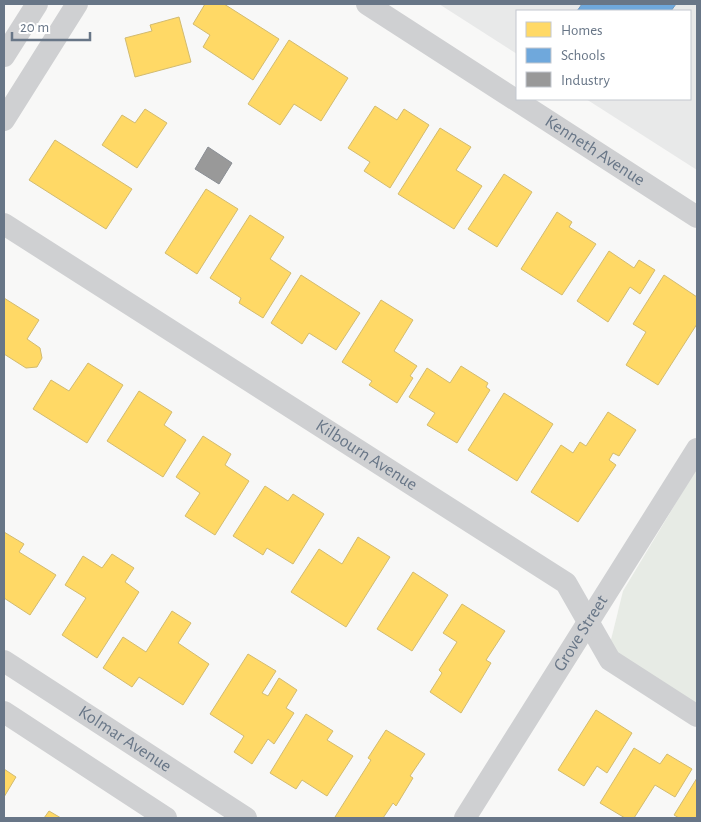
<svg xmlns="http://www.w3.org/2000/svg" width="701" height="822" viewBox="0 0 701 822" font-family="'Alegreya Sans',sans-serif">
	<rect width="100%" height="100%" fill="#f8f8f7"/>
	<path fill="#e8e9e9" d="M439,4h258v166l-111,-71h104v-88h-173v43z"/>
	<path fill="#e7ebe5" d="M697,468v236l-88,-56 14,-57z"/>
	<path fill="#ffd966" stroke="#d2bb70" d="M205,4h19l55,35 -26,41 -50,-33 7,-12 -17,-11z
		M179,17l12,45 -56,15 -10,-39 27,-7 -2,-6z
		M289,40l59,38 -27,43 -27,-17 -14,21 -32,-21z
		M375,106l22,14 7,-11 25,16 -39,63 -26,-17 6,-9 -22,-14z
		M145,109l22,14 -30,45 -35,-23 20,-30 13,8z
		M440,128l31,19 -15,23 26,16 -28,43 -56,-35z
		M55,140l77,49 -26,40 -77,-49z
		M504,174l28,18 -35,55 -29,-18z
		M206,189l32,20 -41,65 -32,-21z
		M557,212l15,10 -3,5 27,17 -34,51 -41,-26z
		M250,215l34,22 -14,22 21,14 -28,45 -24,-15 2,-5 -31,-20z
		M609,251l25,17 5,-8 16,10 -15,24 -10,-7 -22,35 -31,-21z
		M301,275l59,38 -24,37 -27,-17 -7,11 -31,-21z
		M664,275l33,22v27l-39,61 -32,-20 20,-33 -13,-8z
		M4,298l35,22 -12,19 13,9 2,10 -5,9 -11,1 -22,-14z
		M381,300l32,20 -19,31 23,15 -7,10 3,2 -16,25 -28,-18 3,-4 -30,-19z
		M88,363l35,22 -36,58 -54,-34 18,-29 18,11z
		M461,366l27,17 -2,4 4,3 -33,53 -30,-18 8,-12 -26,-16 18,-29 23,15z
		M139,391l33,21 -8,13 22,15 -23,37 -56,-36z
		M504,393l49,31 -36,57 -49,-31z
		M608,412l28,18 -17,26 -6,-3 -4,7 7,5 -38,57 -47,-30 30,-47 12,8 7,-11 6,4z
		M203,436l28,18 -6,11 24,16 -34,54 -30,-19 15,-23 -24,-16z
		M265,486l23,15 5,-7 31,20 -31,50 -26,-16 -4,7 -30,-19z
		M4,532l20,12 -5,8 37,23 -26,40 -26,-17z
		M358,537l32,20 -44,70 -55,-35 28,-43 23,15z
		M112,554l22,14 -9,14 14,10 -42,66 -35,-23 24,-37 -21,-13 18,-29 19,12z
		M413,572l35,23 -36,56 -35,-22z
		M462,604l43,27 -19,29 5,3 -30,50 -31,-21 12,-19 -3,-3 18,-28 -14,-9z
		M172,611l19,12 -13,20 31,21 -26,41 -44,-28 -7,10 -29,-19 20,-31 23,15z
		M248,654l28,17 -14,22 6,3 11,-18 18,12 -11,18 8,5 -20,31 -6,-5 -16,25 -18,-12 10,-16 -34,-22z
		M596,710l36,23 -25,40 -10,-7 -13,20 -26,-16z
		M306,714l27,17 -6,9 26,16 -26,40 -25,-16 -6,9 -26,-16z
		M386,730l39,24 -15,22 3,2 -17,28 -3,-3 -10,15h-47l-1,-1 36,-57 -3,-2z
		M634,748l26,16 7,-10 25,15 -17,28 -20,-12 -21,33h-9l-25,-15z
		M4,769l12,8 -12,20z
		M697,778v40h-18l-5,-3z
		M49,811l12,7h-17z"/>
	<path fill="#6fa8dc" stroke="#6d99c2" d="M582,4h94l-5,7h-94z"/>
	<path fill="#999" stroke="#8a8e94" d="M208,147l24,16 -13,21 -24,-15z"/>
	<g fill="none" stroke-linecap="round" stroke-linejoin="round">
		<g stroke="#cfd0d2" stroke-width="22">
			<path id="s1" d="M367,4l330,213"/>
			<path d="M4,56l33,-52"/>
			<path d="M4,120l73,-116"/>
			<path id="s2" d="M4,224l562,359 44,77 87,56"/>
			<path id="s3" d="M4,661l242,157"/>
			<path d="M4,712l162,106"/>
			<path id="s4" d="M465,818l232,-369"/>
		</g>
	</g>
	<g text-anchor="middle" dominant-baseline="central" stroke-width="5" stroke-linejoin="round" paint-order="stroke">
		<g font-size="18" fill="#687687" stroke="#fff">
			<text stroke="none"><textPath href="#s1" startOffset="271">Kenneth Avenue</textPath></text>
			<text stroke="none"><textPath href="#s2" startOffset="430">Kilbourn Avenue</textPath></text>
			<text stroke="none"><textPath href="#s4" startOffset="218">Grove Street</textPath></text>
			<text stroke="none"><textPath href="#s3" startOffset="144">Kolmar Avenue</textPath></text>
		</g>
	</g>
	<rect width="701" height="822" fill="none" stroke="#687687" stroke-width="10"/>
	<rect x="516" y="10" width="175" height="90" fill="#ffffff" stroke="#c3c8cf"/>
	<rect x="526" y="22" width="25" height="15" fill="#ffd966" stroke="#c3c8cf"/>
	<text x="561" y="35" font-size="15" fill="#687687">Homes</text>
	<rect x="526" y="48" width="25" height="15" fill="#6fa8dc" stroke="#c3c8cf"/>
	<text x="561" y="60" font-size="15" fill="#687687">Schools</text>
	<rect x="526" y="72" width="25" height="15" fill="#999999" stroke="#c3c8cf"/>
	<text x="561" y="85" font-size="15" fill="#687687">Industry</text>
	<path d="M12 32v8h78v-8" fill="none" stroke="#687687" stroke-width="2.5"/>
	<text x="20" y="32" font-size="15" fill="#687687" stroke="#ffffff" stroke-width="4" paint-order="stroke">20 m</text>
</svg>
